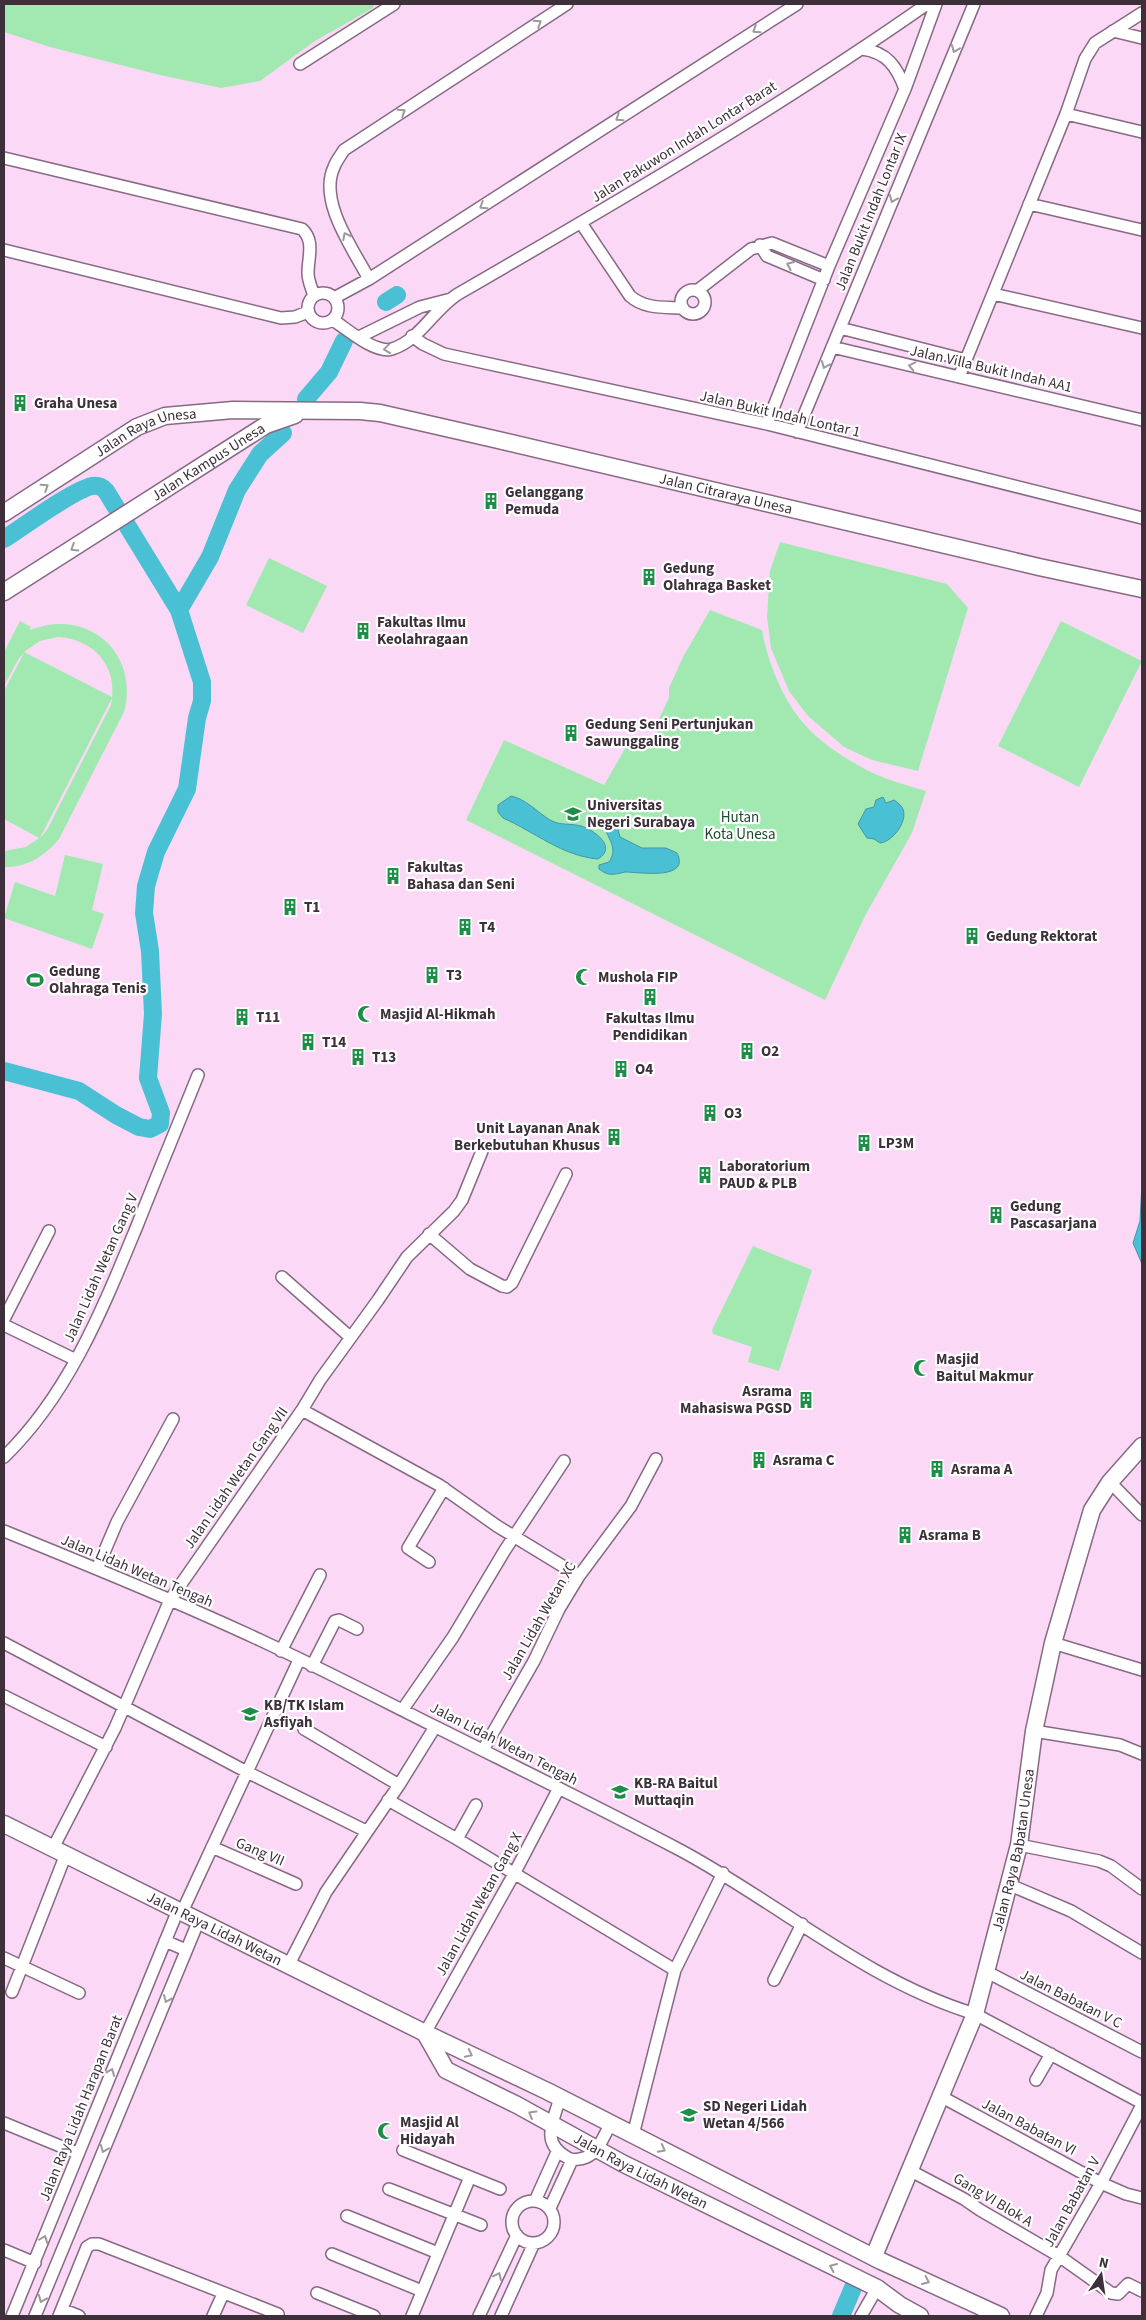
<svg xmlns="http://www.w3.org/2000/svg" width="1146" height="2320" viewBox="0 0 1146 2320" font-family="'Source Sans 3',sans-serif">
	<rect width="100%" height="100%" fill="#fbd9f6"/>
	<path fill="#a2e9b1" fill-rule="evenodd" d="M4,4h370l-1,4 -58,33 -55,40 -39,7 -61,-13 -110,-28 -46,-15z
		M780,542l167,42 21,24 -50,163 -46,-11 -28,-13 -36,-31 -19,-25 -18,-43 -4,-31 3,-46z
		M269,558l58,28 -24,47 -57,-28z
		M710,610l52,20c6,33 21,71 44,96 18,20 46,37 69,48 16,7 34,12 51,17l-14,42 -46,81 -41,86 -359,-180 38,-80 100,45 26,-45 19,8 11,-22 -3,-3 12,-25v-10l14,-31z
		M20,621l11,6 -1,3c57,-23 110,22 94,82l-65,127c-14,17 -33,29 -55,28v-16l22,-4 13,-9 -35,-19v-128l20,-38 -5,5 -15,28v-34zM58,637c33,2 58,26 54,60l-88,-45 16,-11zM112,698l-1,7 -64,125 -7,8z
		M1061,621l81,40 -63,126 -81,-41z
		M65,855l38,9 -11,46 12,4 -12,35 -88,-31 11,-36 40,14z
		M753,1246l59,24 -33,101 -31,-9 4,-15 -39,-13 -1,-4z"/>
	<path fill="#4ac0d4" stroke="#4695a6" d="M511,796c15,3 26,16 39,24 11,6 20,3 31,6 13,4 37,21 17,33 -36,-3 -63,-27 -95,-41l-5,-6v-7z
		M883,797l3,6 8,-3c3,2 7,5 9,9 5,13 -11,33 -23,34l-6,-4 -7,-1 -9,-14 8,-15 8,-2 2,-7z
		M614,824l3,2 3,11 22,11h24l11,5c14,28 -39,19 -52,19 -5,1 -10,3 -16,2 -3,0 -7,-3 -10,-5v-4l10,-3c8,-12 2,-19 -3,-31l3,-5z
		M1142,1183v81l-9,-21 7,-22z"/>
	<g fill="none" stroke-linecap="round" stroke-linejoin="round">
		<path stroke="#4ac0d4" stroke-width="18" d="M386,302l11,-7
			M306,399l23,-27 15,-31
			M4,539c19,-12 69,-49 88,-53 7,-1 10,1 14,5l73,119
			M4,1071l75,20 37,24 23,12 11,2 10,-5 1,-11 -13,-35 5,-64 -3,-63 -6,-38 2,-27 10,-34 31,-63 10,-71 5,-17v-19l-23,-72 31,-53 27,-67 23,-36 23,-21
			M841,2316l14,-33"/>
		<g stroke="#876983" stroke-width="14">
			<path id="street" d="M1113,31l29,7
				M862,49c25,3 35,18 43,40
				M300,64l94,-60
				M1066,114l76,18
				M4,158l298,71c13,12 6,28 6,44 0,8 4,16 6,23
				M1029,204l113,26
				M581,223l49,73c15,13 33,11 52,12
				M760,245l7,11 57,24
				M4,250l277,68 14,-1 13,-5
				M369,279c-16,-30 -51,-78 -35,-112 2,-6 7,-12 10,-17l223,-146
				M681 302a12 12 0 1 1 24 0a12 12 0 1 1-24 0Z
				M698,290l53,-41 21,-6 57,23
				M308 308a15 15 0 1 1 30 0a15 15 0 1 1-30 0Z
				M993,294l149,34
				M334,298l35,-19 428,-275
				M333,320c14,9 42,34 59,29 27,-8 43,-41 66,-55 159,-92 319,-185 469,-290
				M840,328l126,32
				M412,336l11,8 21,10 323,70 375,94
				M359,337l61,-30 31,-8
				M832,347l310,73
				M959,377l107,-263 19,-55 10,-16 47,-30
				M767,424l62,-158 76,-177 31,-85
				M797,432l177,-428
				M429,1234l41,35 32,17 5,1 5,-4 54,-109
				M282,1277l68,60
				M4,1319l45,-88
				M4,1325l72,35
				M302,1410l137,75 58,41 82,50
				M4,1457c65,-63 99,-149 133,-231 20,-51 41,-101 61,-151
				M1110,1482l32,33
				M4,1531c86,35 172,70 256,109 60,28 118,58 176,87 82,41 164,81 244,123 99,53 186,131 295,164l167,89
				M429,1562l-21,-14 36,-60
				M97,1569l20,-47 56,-103
				M4,1643l243,129 119,59
				M1053,1643l89,27
				M281,1651l39,-76
				M312,1666l23,-45 4,-1 18,9
				M4,1696l102,51
				M403,1709l50,-72 52,-87 59,-89
				M304,1729l95,56
				M1034,1731l86,14 22,9
				M483,1750l51,-89 25,-52 20,-33 52,-70 25,-47
				M388,1800l69,39 218,131
				M457,1839l19,-34
				M1019,1845l80,16 12,5 31,23
				M212,1847l84,37
				M53,1848l62,-120 55,-128 132,-190 18,-30 58,-80 29,-43 47,-46 8,-11 20,-49
				M1010,1885l61,26 71,42
				M182,1912l117,-252
				M165,1941l21,9
				M4,1958l75,35
				M288,1966l38,-74 73,-107 36,-58
				M987,1972l155,80
				M774,1980l28,-56
				M12,1992l54,-138
				M425,2033l89,-159 45,-86
				M1036,2080l15,-26
				M942,2097l159,86 25,11 16,4
				M560,2098c-7,24 -20,45 8,60 5,3 17,1 22,-3 10,-6 15,-22 21,-32
				M4,2123l73,30
				M633,2135l42,-165 48,-97
				M403,2150l97,39
				M911,2171l53,28 16,11 79,46 52,37 7,1 10,-10 14,7
				M389,2189l92,36
				M512 2222a21 21 0 1 1 42 0a21 21 0 1 1-42 0Z
				M535,2201l22,-49
				M550,2208l22,-48
				M347,2216l91,37
				M4,2250l31,13
				M332,2254l90,37
				M317,2293l57,23
				M62,2309l17,7
				M12,2316l166,-406
				M35,2316l164,-396
				M59,2316l28,-69 5,-3h7l179,70
				M213,2316l10,-22
				M412,2316l58,-139
				M479,2316l38,-81
				M501,2316l33,-73
				M861,2316l16,-28
				M1036,2316l11,-23 4,-23 50,-87 41,-78"/>
		</g>
		<g stroke="#876983" stroke-width="19">
			<g id="secondary">
				<path id="s1" d="M4,513l133,-86 28,-11 68,-6 127,1 20,2 114,26 545,128 103,22"/>
				<path id="s2" d="M4,592l262,-167 29,-10"/>
				<path id="s3" d="M4,1824l421,209 122,58 334,170 120,55"/>
				<path id="s4" d="M425,2033l21,37 71,35 105,58 255,125 23,17 20,11"/>
				<path id="s5" d="M874,2256l101,-242 44,-169 15,-114 19,-88 39,-133 18,-28 32,-36"/>
			</g>
		</g>
		<use href="#street" stroke="#fff" stroke-width="11"/>
		<use href="#secondary" stroke="#fff" stroke-width="16"/>
	</g>
	<defs><path id="oneway-chevron" d="M-2-3.5L2.5 0L-2 3.5" fill="none" stroke-width="1.6" stroke-linecap="round" stroke-linejoin="round" transform="scale(1.25)"/></defs>
	<g stroke="#9e989d">
		<use href="#oneway-chevron" transform="translate(538 23) rotate(-33)"/>
		<use href="#oneway-chevron" transform="translate(756 30) rotate(147)"/>
		<use href="#oneway-chevron" transform="translate(955 49) rotate(112)"/>
		<use href="#oneway-chevron" transform="translate(402 112) rotate(-33)"/>
		<use href="#oneway-chevron" transform="translate(619 118) rotate(147)"/>
		<use href="#oneway-chevron" transform="translate(893 199) rotate(112)"/>
		<use href="#oneway-chevron" transform="translate(483 206) rotate(147)"/>
		<use href="#oneway-chevron" transform="translate(346 236) rotate(-117)"/>
		<use href="#oneway-chevron" transform="translate(790 265) rotate(-157)"/>
		<use href="#oneway-chevron" transform="translate(387 349) rotate(173)"/>
		<use href="#oneway-chevron" transform="translate(825 365) rotate(112)"/>
		<use href="#oneway-chevron" transform="translate(912 366) rotate(-167)"/>
		<use href="#oneway-chevron" transform="translate(45 487) rotate(-33)"/>
		<use href="#oneway-chevron" transform="translate(74 548) rotate(148)"/>
		<use href="#oneway-chevron" transform="translate(167 1999) rotate(114)"/>
		<use href="#oneway-chevron" transform="translate(469 2054) rotate(26)"/>
		<use href="#oneway-chevron" transform="translate(111 2072) rotate(-68)"/>
		<use href="#oneway-chevron" transform="translate(532 2114) rotate(-149)"/>
		<use href="#oneway-chevron" transform="translate(104 2149) rotate(112)"/>
		<use href="#oneway-chevron" transform="translate(662 2149) rotate(27)"/>
		<use href="#oneway-chevron" transform="translate(44 2239) rotate(-69)"/>
		<use href="#oneway-chevron" transform="translate(833 2267) rotate(-155)"/>
		<use href="#oneway-chevron" transform="translate(498 2276) rotate(-65)"/>
		<use href="#oneway-chevron" transform="translate(926 2281) rotate(25)"/>
		<use href="#oneway-chevron" transform="translate(42 2299) rotate(112)"/>
	</g>
	<defs>
		<g id="building-bare" transform="scale(1.35)"><path d="M-4-6H4V6H1V3H-1V6H-4ZM-2.5-4.3h1.7v1.8h-1.7ZM.8-4.3h1.7v1.8H.8ZM-2.5-1h1.7V.8h-1.7ZM.8-1h1.7V.8H.8Z" fill="#1c8e47" stroke="#fff" stroke-width="2.5" paint-order="stroke"/></g>
		<g id="university-bare" transform="scale(1.35)"><path d="M0-5L7-2L0 1L-7-2ZM-4 1L0 2.5L4 1V4Q0 6-4 4Z" fill="#1c8e47" stroke="#fff" stroke-width="2.5" paint-order="stroke"/></g>
		<g id="mosque-bare" transform="scale(1.35)"><path d="M3.5-4.9A6 6 0 1 0 3.5 4.9A5 5 0 1 1 3.5-4.9Z" fill="#1c8e47" stroke="#fff" stroke-width="2.5" paint-order="stroke"/></g>
		<g id="stadium-bare" transform="scale(1.35)"><path d="M0-5a6.5 5 0 1 0 0 10a6.5 5 0 1 0 0-10ZM-3.5-1.8h7v3.6h-7Z" fill="#1c8e47" stroke="#fff" stroke-width="2.5" paint-order="stroke"/></g>
		<g id="school-bare" transform="scale(1.35)"><path d="M0-5L7-2L0 1L-7-2ZM-4 1L0 2.5L4 1V4Q0 6-4 4Z" fill="#1c8e47" stroke="#fff" stroke-width="2.5" paint-order="stroke"/></g>
	</defs>
	<g fill-rule="evenodd">
		<use href="#building-bare" x="20" y="403"/>
		<use href="#building-bare" x="491" y="501"/>
		<use href="#building-bare" x="649" y="577"/>
		<use href="#building-bare" x="363" y="631"/>
		<use href="#building-bare" x="571" y="733"/>
		<use href="#university-bare" x="573" y="814"/>
		<use href="#building-bare" x="393" y="876"/>
		<use href="#building-bare" x="290" y="907"/>
		<use href="#building-bare" x="465" y="927"/>
		<use href="#building-bare" x="972" y="936"/>
		<use href="#building-bare" x="432" y="975"/>
		<use href="#mosque-bare" x="584" y="977"/>
		<use href="#stadium-bare" x="35" y="980"/>
		<use href="#building-bare" x="650" y="997"/>
		<use href="#mosque-bare" x="366" y="1014"/>
		<use href="#building-bare" x="242" y="1017"/>
		<use href="#building-bare" x="308" y="1042"/>
		<use href="#building-bare" x="747" y="1051"/>
		<use href="#building-bare" x="358" y="1057"/>
		<use href="#building-bare" x="621" y="1069"/>
		<use href="#building-bare" x="710" y="1113"/>
		<use href="#building-bare" x="614" y="1137"/>
		<use href="#building-bare" x="864" y="1143"/>
		<use href="#building-bare" x="705" y="1175"/>
		<use href="#building-bare" x="996" y="1215"/>
		<use href="#mosque-bare" x="922" y="1368"/>
		<use href="#building-bare" x="806" y="1400"/>
		<use href="#building-bare" x="759" y="1460"/>
		<use href="#building-bare" x="937" y="1469"/>
		<use href="#building-bare" x="905" y="1535"/>
		<use href="#school-bare" x="250" y="1714"/>
		<use href="#school-bare" x="620" y="1792"/>
		<use href="#school-bare" x="689" y="2115"/>
		<use href="#mosque-bare" x="386" y="2131"/>
	</g>
	<g text-anchor="middle" dominant-baseline="central" stroke-width="4.5" stroke-linejoin="round" paint-order="stroke">
		<g font-size="15" fill="#3d303b" stroke="#fff">
			<text transform="translate(684 142) rotate(-32)">Jalan Pakuwon Indah Lontar Barat</text>
			<text transform="translate(871 212) rotate(-68)">Jalan Bukit Indah Lontar IX</text>
			<text transform="translate(991 369) rotate(13)">Jalan Villa Bukit Indah AA1</text>
			<text transform="translate(780 414) rotate(13)">Jalan Bukit Indah Lontar 1</text>
			<text stroke="none"><textPath href="#s1" startOffset="165">Jalan Raya Unesa</textPath></text>
			<text stroke="none"><textPath href="#s2" startOffset="242">Jalan Kampus Unesa</textPath></text>
			<text stroke="none"><textPath href="#s1" startOffset="759">Jalan Citraraya Unesa</textPath></text>
			<text transform="translate(101 1268) rotate(-66)">Jalan Lidah Wetan Gang V</text>
			<text transform="translate(236 1478) rotate(-55)">Jalan Lidah Wetan Gang VII</text>
			<text transform="translate(137 1571) rotate(23)">Jalan Lidah Wetan Tengah</text>
			<text transform="translate(539 1621) rotate(-60)">Jalan Lidah Wetan XC</text>
			<text transform="translate(504 1744) rotate(27)">Jalan Lidah Wetan Tengah</text>
			<text stroke="none"><textPath href="#s5" startOffset="431">Jalan Raya Babatan Unesa</textPath></text>
			<text transform="translate(260 1852) rotate(23)">Gang VII</text>
			<text transform="translate(479 1904) rotate(-61)">Jalan Lidah Wetan Gang X</text>
			<text stroke="none"><textPath href="#s3" startOffset="235">Jalan Raya Lidah Wetan</textPath></text>
			<text transform="translate(1071 1999) rotate(27)">Jalan Babatan V C</text>
			<text transform="translate(81 2108) rotate(-68)">Jalan Raya Lidah Harapan Barat</text>
			<text transform="translate(1029 2127) rotate(28)">Jalan Babatan VI</text>
			<text stroke="none"><textPath href="#s4" startOffset="262">Jalan Raya Lidah Wetan</textPath></text>
			<text transform="translate(993 2200) rotate(31)">Gang VI Blok A</text>
			<text transform="translate(1072 2202) rotate(-61)">Jalan Babatan V</text>
		</g>
		<g font-size="15" font-weight="bold" fill="#3d303b" stroke="#fff" text-anchor="start">
			<text x="34" y="403">Graha Unesa</text>
			<text x="505" y="492">Gelanggang<tspan x="505" dy="17">Pemuda</tspan></text>
			<text x="663" y="568">Gedung<tspan x="663" dy="17">Olahraga Basket</tspan></text>
			<text x="377" y="622">Fakultas Ilmu<tspan x="377" dy="17">Keolahragaan</tspan></text>
			<text x="585" y="724">Gedung Seni Pertunjukan<tspan x="585" dy="17">Sawunggaling</tspan></text>
			<text x="587" y="805">Universitas<tspan x="587" dy="17">Negeri Surabaya</tspan></text>
			<text x="407" y="867">Fakultas<tspan x="407" dy="17">Bahasa dan Seni</tspan></text>
			<text x="304" y="907">T1</text>
			<text x="479" y="927">T4</text>
			<text x="986" y="936">Gedung Rektorat</text>
			<text x="49" y="971">Gedung<tspan x="49" dy="17">Olahraga Tenis</tspan></text>
			<text x="446" y="975">T3</text>
			<text x="598" y="977">Mushola FIP</text>
			<text x="380" y="1014">Masjid Al-Hikmah</text>
			<text x="256" y="1017">T11</text>
			<text x="650" y="1018" text-anchor="middle">Fakultas Ilmu<tspan x="650" dy="17">Pendidikan</tspan></text>
			<text x="322" y="1042">T14</text>
			<text x="761" y="1051">O2</text>
			<text x="372" y="1057">T13</text>
			<text x="635" y="1069">O4</text>
			<text x="724" y="1113">O3</text>
			<text x="600" y="1128" text-anchor="end">Unit Layanan Anak<tspan x="600" dy="17">Berkebutuhan Khusus</tspan></text>
			<text x="878" y="1143">LP3M</text>
			<text x="719" y="1166">Laboratorium<tspan x="719" dy="17">PAUD &amp; PLB</tspan></text>
			<text x="1010" y="1206">Gedung<tspan x="1010" dy="17">Pascasarjana</tspan></text>
			<text x="936" y="1359">Masjid<tspan x="936" dy="17">Baitul Makmur</tspan></text>
			<text x="792" y="1391" text-anchor="end">Asrama<tspan x="792" dy="17">Mahasiswa PGSD</tspan></text>
			<text x="773" y="1460">Asrama C</text>
			<text x="951" y="1469">Asrama A</text>
			<text x="919" y="1535">Asrama B</text>
			<text x="264" y="1705">KB/TK Islam<tspan x="264" dy="17">Asfiyah</tspan></text>
			<text x="634" y="1783">KB-RA Baitul<tspan x="634" dy="17">Muttaqin</tspan></text>
			<text x="703" y="2106">SD Negeri Lidah<tspan x="703" dy="17">Wetan 4/566</tspan></text>
			<text x="400" y="2122">Masjid Al<tspan x="400" dy="17">Hidayah</tspan></text>
		</g>
		<g font-size="15" fill="#184d29" stroke="#fff">
			<text x="740" y="817">Hutan<tspan x="740" dy="17">Kota Unesa</tspan></text>
		</g>
	</g>
	<rect width="1146" height="2320" fill="none" stroke="#3d303b" stroke-width="10"/>
	<g transform="translate(1101 2275) rotate(13)" stroke="#ffffff" stroke-width="4" paint-order="stroke">
	<path d="M0-4L9 19L0 12L-9 19Z" fill="#3d303b"/>
	<text y="-8" font-size="14" font-weight="bold" text-anchor="middle" fill="#3d303b">N</text>
	</g>
</svg>
